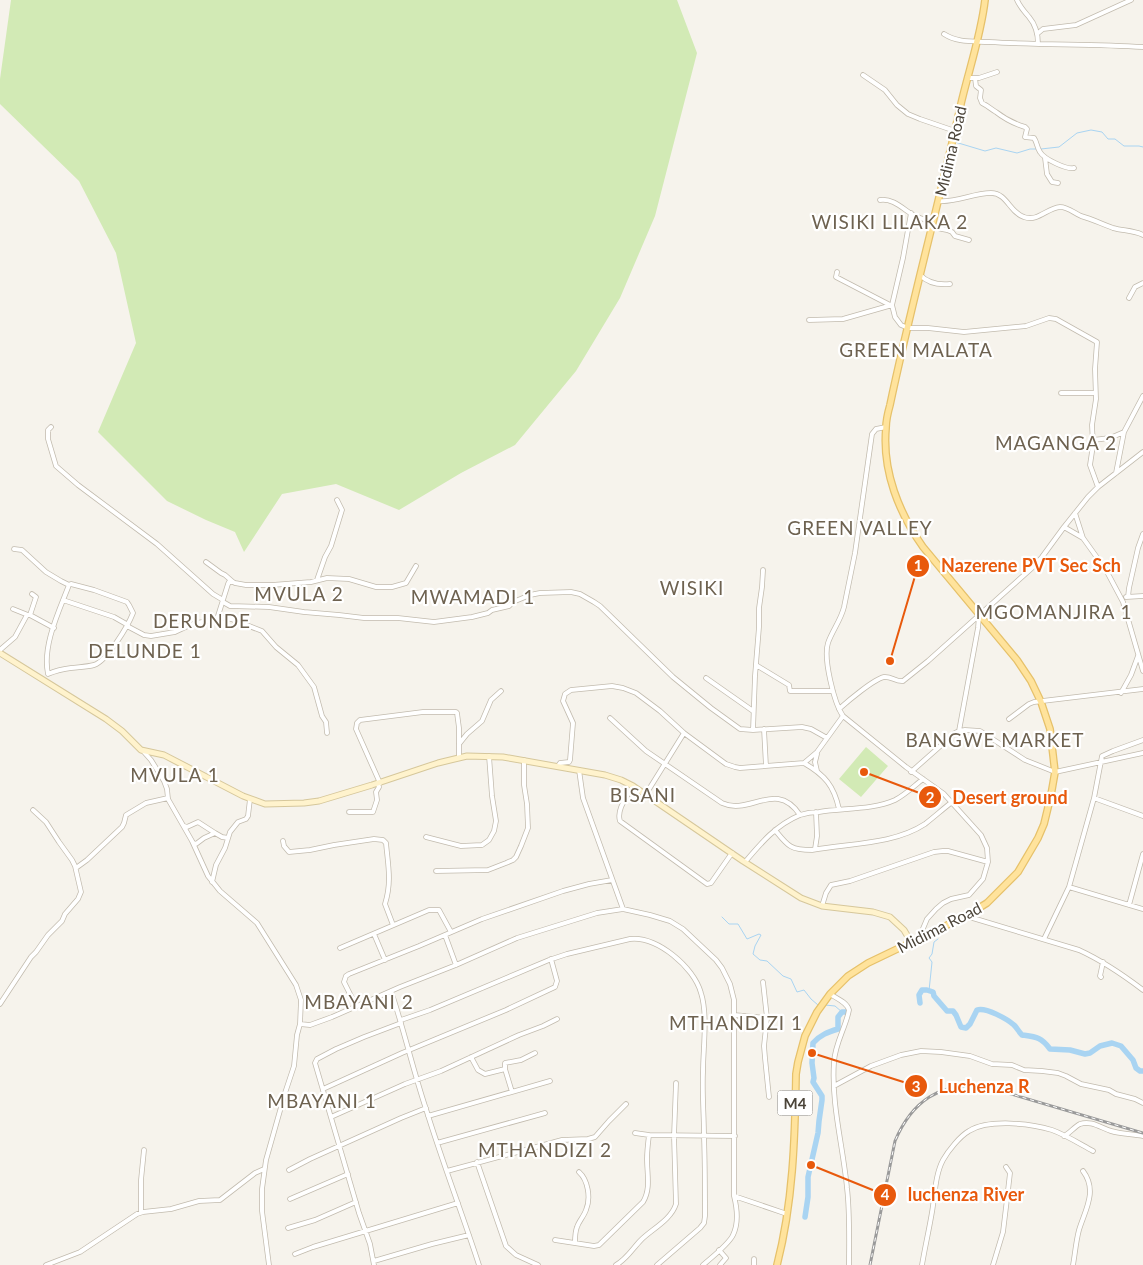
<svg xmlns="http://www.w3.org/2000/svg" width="1143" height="1265" viewBox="0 0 1143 1265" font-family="Lato,sans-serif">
	<rect width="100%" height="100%" fill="#f6f3ec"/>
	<path fill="#d2eab5" d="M11,0h666l20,53 -42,163 -35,82 -44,73 -61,74 -54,28 -62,37 -63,-26 -54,10 -38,58 -9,-20 -29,-12 -39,-19 -69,-69 38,-89 -20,-90 -37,-72 -79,-77v-25z
		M866,747l22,19 -27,31 -22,-18z"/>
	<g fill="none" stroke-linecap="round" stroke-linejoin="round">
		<path stroke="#a9d4f2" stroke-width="1" d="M955,142l30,9 11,-3 21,5 13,-4h7
			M1041,149l18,-2 18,-14 14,-3 11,2 6,7h7l9,7h15l4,1
			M722,917l7,7h9l9,15 12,-5 2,1 -6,11 -2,8 7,6 7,1 16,15 8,3 6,13 7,-2 7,9 7,6
			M929,991l3,-29 -3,-4 3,-4 2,-12 4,-3
			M825,1005l10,1 7,6"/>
		<path stroke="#a9d4f2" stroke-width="5.5" d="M920,1003l-1,-8 3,-5h5l6,2 1,4 13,15h6l3,4 5,12 5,1 4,-4 7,-14c9,-3 30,9 37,15 3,3 5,7 8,10 14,2 19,2 28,14l20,1 15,4 5,-1 10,-7 12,-3 9,3 12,14 3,8 4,3h3
			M805,1217l3,-20v-20l10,-44 1,-12 3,-21v-4l-9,-14 1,-4 -2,-15 1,-20c7,-8 15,-11 25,-14v-12l4,-5h5"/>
		<g stroke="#c2bbae" stroke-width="5.5">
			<path id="street" d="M1017,0c3,7 7,11 12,17 6,7 9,17 9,27
				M944,34c14,9 29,7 45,8 51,3 103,2 154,5
				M1037,34l6,-5 33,-4 55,-25
				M863,75l22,15 12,15 11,9 12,5 35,12
				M967,78h12l18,-6
				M975,78l1,8 5,4 -1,8 2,5c6,3 9,6 14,9 9,7 19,12 29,15l2,2 -2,8 9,1c3,4 3,10 6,14 4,7 27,18 34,16
				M1045,158l2,16 5,8 6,1
				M880,200c13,-2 23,9 33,15 6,3 13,5 20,7
				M938,201c18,2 35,-8 53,-8 16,0 19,20 33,24 14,5 23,-9 36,-10 8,0 14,6 21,9 11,3 21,8 32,12 10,3 20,2 30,7
				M911,213l-8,45 -11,47 3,12 6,8 7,3h20l36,4 62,-6 23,-8 7,1 41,23 -2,27 1,30 -4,26 1,20 -3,20 8,22
				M932,227l15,3 5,2 3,4 14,4
				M837,272l-1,5 54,28
				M920,275c8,8 20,10 30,9
				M1129,298l6,-11 8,-4
				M809,320l34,-1 49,-14
				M1061,393h34
				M51,427l-3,3v9l8,27 22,19 79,59 56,50 10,6
				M886,427l-10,2 -4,5 -17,119 -11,54c-3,13 -12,24 -16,36 -5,15 6,60 15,73l63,51 38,27 37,41 6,13 1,14 -5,17 -14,16 -18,4 -8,4 -7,6 -9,10 -8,19
				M1093,440l17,-2 14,-6
				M1116,473l8,-41 19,-36
				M1075,513l8,25
				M1064,527l19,11 23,32 17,32 20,69
				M14,549l8,1 24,22 15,9 8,4
				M206,562l15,11 4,2 8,7
				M763,570l-1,17 -3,21v19l-4,49 -2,54 49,-3 9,2 16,9
				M317,580l8,-23 6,-11 11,-36 -5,-10
				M71,584l23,6 33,12 2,3 4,8c-5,13 -26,48 -39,52 -7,2 -16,2 -23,3 -8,1 -16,3 -23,6 -6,-28 11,-63 21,-89z
				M1126,597l17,-1
				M1128,597l1,-9 9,-40 5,-14
				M63,600l51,17 14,8
				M223,602l7,4 39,1 35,5 35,3 25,3h34l36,4 38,-5 16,-4 4,-3 17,-4 4,-4 17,-7 10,-2 31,-1 9,2 14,8 6,4 73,71 38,31 29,21 13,1
				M13,609l15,6
				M30,615l24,13
				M217,619l11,-35 1,-2h4l2,1 11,2h26l39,-3 16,-4 22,1 27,8h16l14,-4 10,-17
				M127,626l17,9 7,1 24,-4 15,-7 7,-2 27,-5 7,1 31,12 14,16 22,18 16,22 8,29 4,6 1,11
				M0,650l15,-13 12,-22h3l6,-18 -4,-3
				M756,665l33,20 1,6h43
				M706,678l47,33
				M1121,693l10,-18 7,-19
				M839,709c9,-8 35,-30 45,-32 7,-1 12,5 19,4l25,-20 104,-93 10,-11 22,-30 24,-30 10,-10 45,-35
				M610,718l36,33 76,52c28,13 54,-24 78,12
				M1009,719l20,-15 5,-2 109,-13
				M764,729l2,37
				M959,731l19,-103 1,-12
				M459,744l8,-10 15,-13 9,-21 10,-9
				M143,751l8,9 13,21 3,8 1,10 24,42 16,35 12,15 37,32 39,62 5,15 -1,24 -3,11 -3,31 -9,27 -19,67 -4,29v22l7,54
				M804,763c21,12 30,23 35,46
				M558,766l2,-3 9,-1 1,-2 3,-37 -10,-22 2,-7 6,-4 41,-4 11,2 13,5 24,18 24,22 42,31 9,3 5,1 64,-5 13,-11 26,-36
				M579,770l4,28 40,111
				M817,771l-2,-9 2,-8
				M911,772l44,-39 4,-2 6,-1 15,1 45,29 30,12 88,-19
				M380,783l-24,-54 1,-6 3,-3 63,-8h33l1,1 2,15v29
				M633,786c-5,10 -17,23 -13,35l87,63 4,-1 21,-30
				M646,794l38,-61
				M1094,798l49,18
				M349,812h24l4,-12 -1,-8 3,-5 -1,-3
				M184,826l3,1 11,-5 17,11
				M775,830c13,16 15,20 37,20 36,-7 81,-5 113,-26 9,-7 18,-15 27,-22
				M426,837l35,9 21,-1 7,-5 5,-9 2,-10 -4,-25 -3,-40
				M283,841l1,5 5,6 21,-2 24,-5 40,-6 9,1 3,3c2,22 6,39 -1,61l8,21
				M193,843l3,1 8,-6 11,-5 7,4 6,1
				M815,849l2,-13 -1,-24
				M745,862c16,-19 31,-37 55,-47 6,-2 13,-3 19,-3 23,-4 54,-2 76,-12 10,-5 19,-14 28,-21
				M76,868l11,-8 35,-33 2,-4 2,-8 20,-12 22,-5
				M436,871l52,-1 18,-7 7,-3 3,-3 5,-11 7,-18 -1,-24 -3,-19v-25
				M212,882l4,-17 9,-17 5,-16 8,-10 8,-3 2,-3 2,-17
				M1069,887l25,-89 8,-42 11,-5 30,-11
				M1129,905l14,-51
				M822,906l4,-13 5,-8 19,-4 84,-29 9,-1h5l40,11
				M966,916l113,34c24,11 43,24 64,40
				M374,934l11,26
				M445,935l11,30
				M1044,939l25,-52 74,22
				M340,948l89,-38h10l12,22
				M1101,977l-1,-1 3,-14
				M763,982l4,36 -3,28 1,12 4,39
				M391,991c13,39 22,79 35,118 16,52 36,104 53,156
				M830,994c6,4 17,8 19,16 -3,17 -14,33 -15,52 -3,42 9,84 13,126 3,25 2,52 2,77
				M0,1004l31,-47 5,-5 12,-17 14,-14 3,-7 13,-15 3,-7 -6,-26 -3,-6 -13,-18 -13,-20 -13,-12
				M356,1006l-12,-24 2,-6 3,-2 70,-28 63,-27 81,-28 26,-7 23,-4
				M734,1015l33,3
				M401,1020l29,-10 119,-50 18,-6 63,-15c27,-3 64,28 71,54 7,22 2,55 2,79 -1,22 1,43 1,65 1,26 1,53 1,79l-1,7 -4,5 -43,37
				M300,1024l10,1 22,-8 68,-30 56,-22 61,-27 80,-25 26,-4 27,6 20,6 13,8 33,31 6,8 8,16 4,16v196c3,12 5,27 -1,39 -4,9 -22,23 -30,30
				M471,1057l7,13 7,4 20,-5
				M834,1086l37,-20 30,-11 20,-4 20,1 29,4 22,8 20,1 12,5 18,1 16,2 8,3 15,8 28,6 7,4 19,5 8,4
				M323,1089l79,-36 104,-43 49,-23 2,-6 -6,-22
				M512,1092l-7,-23v-6l16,-3 14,-7
				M428,1116l122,-35
				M331,1117l74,-33 36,-13 78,-36 24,-9 14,-7
				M635,1133l14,2
				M1064,1136c6,-3 10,-9 16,-12 11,-4 21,4 31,7 10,3 22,3 32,5
				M437,1143l108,-30
				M477,1162l29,84 10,9 22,10
				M289,1170l21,-11 91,-41 25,-10
				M447,1171l115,-31 26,-1 7,-2 14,-16 17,-17
				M734,1196l53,18
				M290,1199l58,-25
				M141,1212v-32l3,-30
				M288,1228l27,-8 41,-18
				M555,1240l39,6 5,-1 44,-43c8,-13 4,-28 4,-43 0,-8 1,-16 2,-24l86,1
				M575,1243c0,-5 0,-11 2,-16 2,-6 7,-11 9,-17 5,-12 2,-30 -7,-38
				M719,1250l7,8 -6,7
				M295,1254l18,-7 145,-44
				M754,1259v6
				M374,1261l58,-17 37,-9
				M46,1265l34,-13 57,-38 6,-2 28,-3 28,-8 21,-1 35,-27 9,-4
				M374,1265l-4,-21 -11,-31 -44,-150 2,-4 19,-10 28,-12 37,-14
				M616,1265c11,-6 17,-17 25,-25 11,-11 30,-20 35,-36l-2,-68 2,-53
				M922,1265c3,-18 7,-35 10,-53 3,-17 3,-37 11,-52 5,-9 17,-24 26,-29 19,-12 61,-8 83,-1 14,5 28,14 41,21
				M993,1265l10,-33 4,-33 3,-26 -4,-6
				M1073,1265c2,-11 3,-24 6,-35 6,-20 19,-39 4,-59"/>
		</g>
		<g stroke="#d6c79b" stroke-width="7">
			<path id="secondary" d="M0,653l106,66 16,12 19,19 23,5 79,41 22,8 39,-1 15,-2 53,-16 66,-22 29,-7 36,1 102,18 16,5 12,6 110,75 58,37 21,8 51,6 17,5 14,13 7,12"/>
		</g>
		<g stroke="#e6c16a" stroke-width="8">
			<path id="primary" d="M777,1265c16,-62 18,-126 19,-191l2,-12 7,-26 12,-24 13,-18 18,-18 20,-13 98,-47 21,-13 31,-31 20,-34 6,-14 7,-29 4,-23 -5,-43 -9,-27 -10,-21 -14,-21 -94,-113c-24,-34 -41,-76 -37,-119 0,-8 2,-16 4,-23 21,-100 48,-198 70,-297 8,-36 21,-72 25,-108"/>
		</g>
		<use href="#street" stroke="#fff" stroke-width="4"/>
		<use href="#secondary" stroke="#fff3cd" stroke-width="5"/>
		<use href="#primary" stroke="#ffe39c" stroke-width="5.5"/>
		<g stroke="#9a9a9a" stroke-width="3">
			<path id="rail" d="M870,1265l25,-124c17,-40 45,-59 89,-55l159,47"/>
		</g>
		<use href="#rail" stroke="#fff" stroke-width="1" stroke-dasharray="4" stroke-linecap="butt"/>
	</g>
	<g text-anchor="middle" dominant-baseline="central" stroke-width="4.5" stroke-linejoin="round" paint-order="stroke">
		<rect fill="#fff" stroke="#817c74" stroke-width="1" x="777.5" y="1090.5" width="35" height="25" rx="4"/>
		<g font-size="15" font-weight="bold" fill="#4b4439">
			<text x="795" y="1103">M4</text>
		</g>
		<g font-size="16" fill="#4b4439" stroke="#fff">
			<text transform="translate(950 151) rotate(-77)">Midima Road</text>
			<text transform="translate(939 927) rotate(-27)">Midima Road</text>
		</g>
		<g font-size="19" letter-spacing="1" fill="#6e6250" stroke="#fff">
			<text x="890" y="221">WISIKI LILAKA 2</text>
			<text x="916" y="349">GREEN MALATA</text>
			<text x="1056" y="442">MAGANGA 2</text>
			<text x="860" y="527">GREEN VALLEY</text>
			<text x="692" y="587">WISIKI</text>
			<text x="299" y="593">MVULA 2</text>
			<text x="473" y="596">MWAMADI 1</text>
			<text x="1054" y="611">MGOMANJIRA 1</text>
			<text x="202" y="620">DERUNDE</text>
			<text x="145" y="650">DELUNDE 1</text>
			<text x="995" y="739">BANGWE MARKET</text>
			<text x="175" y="774">MVULA 1</text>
			<text x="643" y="794">BISANI</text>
			<text x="359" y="1001">MBAYANI 2</text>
			<text x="736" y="1022">MTHANDIZI 1</text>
			<text x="322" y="1100">MBAYANI 1</text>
			<text x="545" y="1149">MTHANDIZI 2</text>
		</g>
	</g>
	<path fill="none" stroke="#e8590c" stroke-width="2" d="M890 661L918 566M864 772L930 797M812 1053L916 1086M811 1165L885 1195"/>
	<g fill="#e8590c" stroke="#fff" stroke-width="2">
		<circle cx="890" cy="661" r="5"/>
		<circle cx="864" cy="772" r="5"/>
		<circle cx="812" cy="1053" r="5"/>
		<circle cx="811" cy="1165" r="5"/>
		<circle cx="918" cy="566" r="12"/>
		<circle cx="930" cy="797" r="12"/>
		<circle cx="916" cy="1086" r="12"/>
		<circle cx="885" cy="1195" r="12"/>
	</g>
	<g font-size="15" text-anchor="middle" font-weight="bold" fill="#fff">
		<text x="918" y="571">1</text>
		<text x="930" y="803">2</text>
		<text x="916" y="1092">3</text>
		<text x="885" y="1200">4</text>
	</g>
	<g font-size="18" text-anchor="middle" font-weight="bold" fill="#e8590c" stroke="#fff" stroke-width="4.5" stroke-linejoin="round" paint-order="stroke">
		<text x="1031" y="572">Nazerene PVT Sec Sch</text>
		<text x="1010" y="804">Desert ground</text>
		<text x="984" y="1093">Luchenza R</text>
		<text x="966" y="1201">luchenza River</text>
	</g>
</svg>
